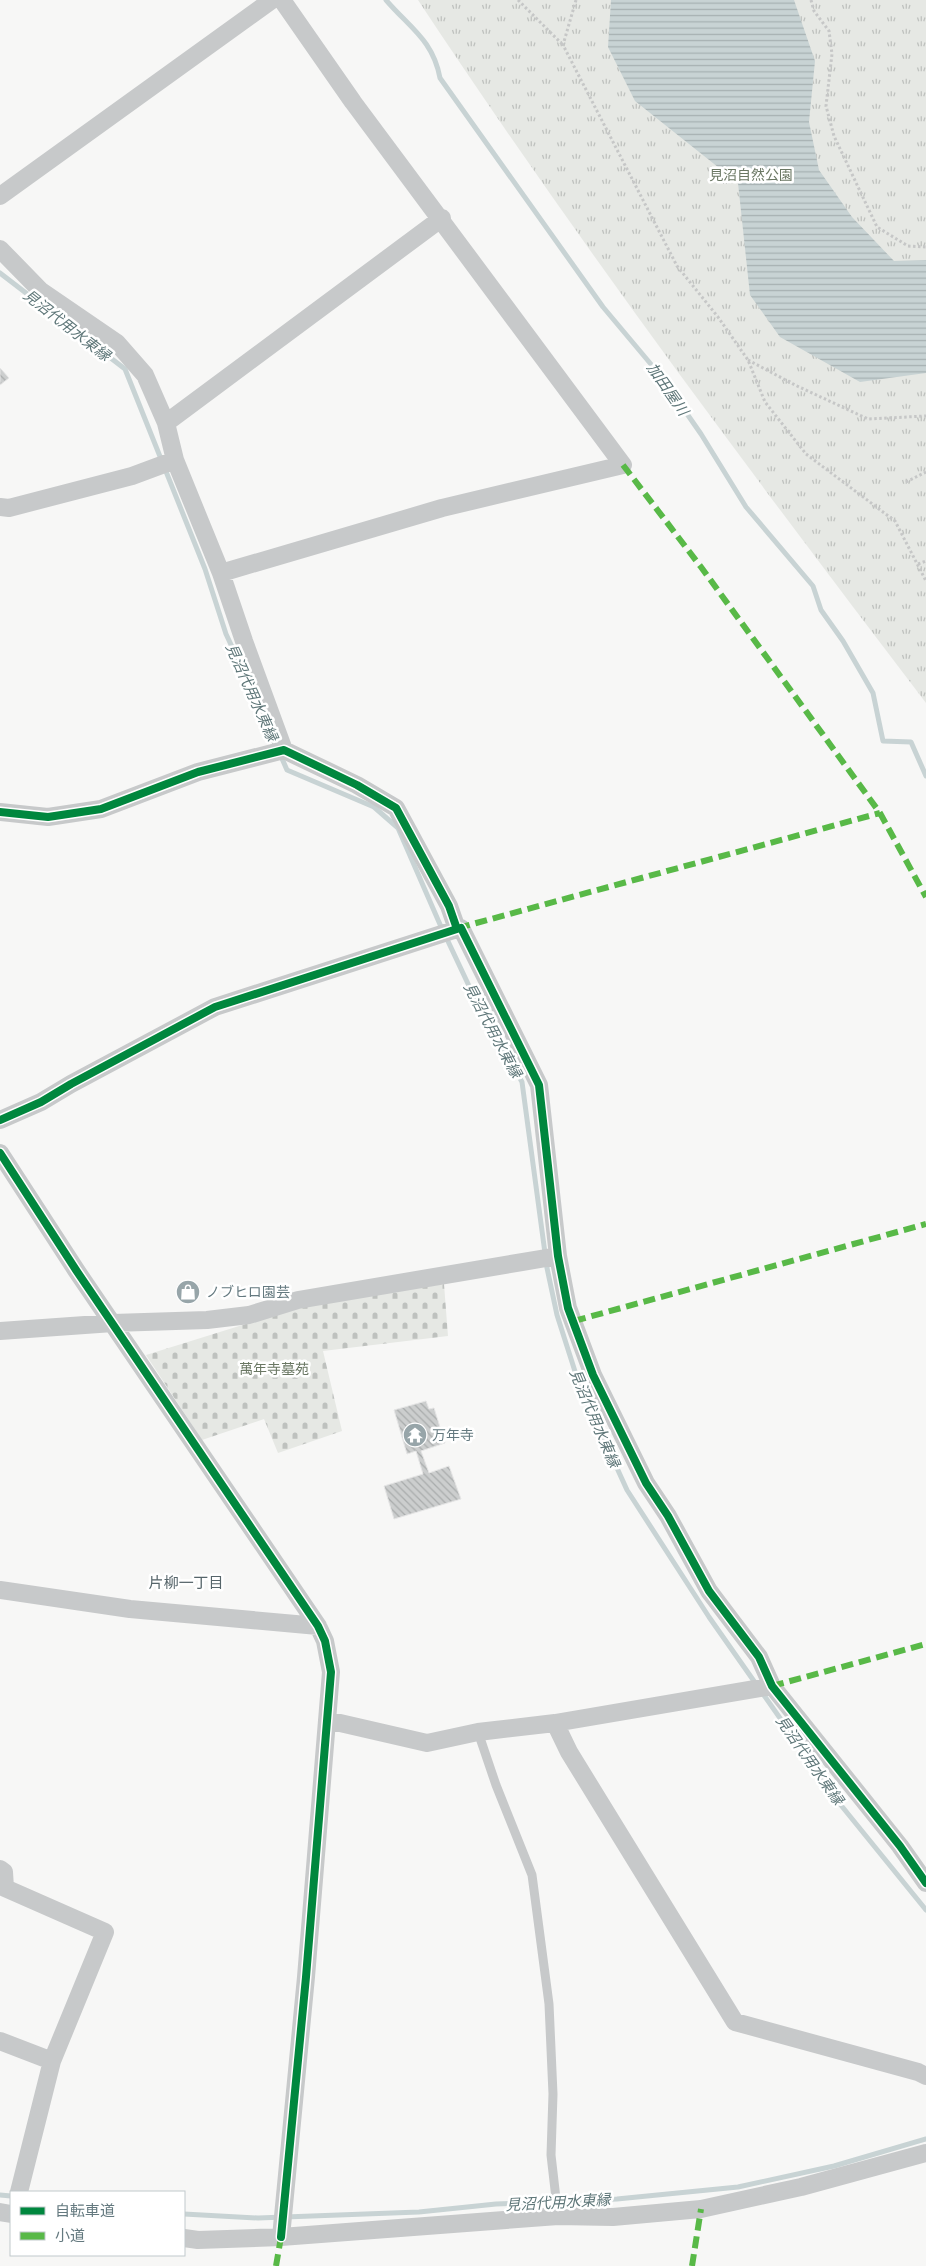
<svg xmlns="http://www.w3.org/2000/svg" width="926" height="2266" viewBox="0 0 926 2266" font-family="'Asap Condensed','Noto Sans JP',sans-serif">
	<defs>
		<pattern id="cemetery-stones" width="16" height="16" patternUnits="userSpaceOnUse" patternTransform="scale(1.25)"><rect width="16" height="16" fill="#e6e8e4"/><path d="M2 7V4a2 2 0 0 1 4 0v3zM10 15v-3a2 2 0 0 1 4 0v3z" fill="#bec1be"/></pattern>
		<pattern id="park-tufts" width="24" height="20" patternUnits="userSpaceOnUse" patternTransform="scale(1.25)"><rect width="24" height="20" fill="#e6e8e4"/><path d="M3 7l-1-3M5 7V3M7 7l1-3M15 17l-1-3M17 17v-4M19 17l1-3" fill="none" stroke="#bec1be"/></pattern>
		<pattern id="water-rules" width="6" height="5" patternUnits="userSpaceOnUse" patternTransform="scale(1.25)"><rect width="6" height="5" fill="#c8d3d4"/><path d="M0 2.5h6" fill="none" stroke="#a6b0b1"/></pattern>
		<pattern id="building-back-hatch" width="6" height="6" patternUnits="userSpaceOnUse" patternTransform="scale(1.25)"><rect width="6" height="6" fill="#cccece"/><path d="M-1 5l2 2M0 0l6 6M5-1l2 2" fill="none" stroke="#a9acac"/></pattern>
	</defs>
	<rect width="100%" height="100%" fill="#f7f7f6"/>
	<path fill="url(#cemetery-stones)" d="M444,1284l4,52 -125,15 19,80 -64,22 -14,-34 -62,21 -56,-85 164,-51z"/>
	<path fill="url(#park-tufts)" d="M418,0h508v703c-175,-230 -349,-462 -508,-703z"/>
	<path fill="url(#water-rules)" d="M611,0h183l21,61 -6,61 10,48 33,47 42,44 32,-1v113l-66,9 -80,-45 -30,-42 -12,-112 -103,-82 -27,-54z"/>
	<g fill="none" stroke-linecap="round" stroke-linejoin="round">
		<path stroke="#c8d3d4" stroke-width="5" d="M386,0c24,28 47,40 54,78l163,229 57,68 41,59 45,73 67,79 8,24 22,31 30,52 10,48 28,1 15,34
			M0,273l125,96 80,200 21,65 30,64
			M280,754l7,16 87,37 24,21 44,101
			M446,937l24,51 52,94 25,186 10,47 23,72 47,103 82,127 47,67
			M761,1691l79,113 86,106
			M0,2195l11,1
			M184,2214l74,4 161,-6 77,-8 121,-5 121,-12 96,-21 92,-27"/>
	</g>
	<path fill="url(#building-back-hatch)" stroke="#e6e6e6" d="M0,368l9,10 -9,7z
		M426,1401l3,8 5,-1 11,35 -24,8 8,22 20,-7 12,33 -67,20 -10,-33 39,-12 -7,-23 -9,3 -13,-44z"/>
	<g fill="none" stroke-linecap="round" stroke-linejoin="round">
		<path stroke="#c6c7c7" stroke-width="3" stroke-dasharray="2.5 2.5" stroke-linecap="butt" d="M518,0l45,45
			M576,0l-13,45 114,221 41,51 30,43 17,42 41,52 89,67 31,60
			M811,0l3,11 15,20 3,23 -6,52 8,30 43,91 31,19 18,1
			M748,360l47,25 73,34 58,-3
			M906,482l20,-10
			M918,564l8,-3"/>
		<path stroke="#c7c9ca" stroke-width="9" d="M478,1732l18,53 36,90 17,129 4,90 -2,61 7,61"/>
		<path stroke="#c7c9ca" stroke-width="18" d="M0,196l272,-196
			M0,249l41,42 76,52 28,32 21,48 9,37 46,113 23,68 40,109
			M166,423l276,-205
			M0,507l9,1 123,-32 43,-16
			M221,573l221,-65 181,-43 -270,-363 -71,-102
			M0,812l48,5 53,-8 97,-37 86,-22 73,35 39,23 53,98 8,23 -242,78 -144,77 -30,18 -41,18
			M461,928l78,157 19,171 10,52 25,67 53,108 22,33 41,75 50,66 13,29 128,160 26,37
			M0,1153l76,117 242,356 7,15 6,31 -25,305 -25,260
			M0,1331l113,-8 94,-3 42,-5 49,-15 260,-44
			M0,1590l130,19 188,17
			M327,1720l100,23 51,-11 77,-9 217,-37
			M555,1723l14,29 166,270 183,50 8,4
			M0,1869l4,3 1,16 100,44 -53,129 -33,131
			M0,2041l52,20
			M0,2212l11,2
			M184,2238l14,2 83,-3 277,-21 55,1 88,-8 100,-22 125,-34"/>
		<path stroke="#58b947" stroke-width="6" stroke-dasharray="12 6" stroke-linecap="butt" d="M623,465l78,102 179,246 46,84
			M458,928l422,-115
			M574,1321l352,-97
			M772,1686l154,-42
			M276,2266l5,-29
			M692,2266l9,-57"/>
		<g stroke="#fff" stroke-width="11">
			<path id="cycleway" d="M0,812l48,5 53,-8 97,-37 86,-22 73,35 39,23 53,98 8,23 -242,78 -144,77 -30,18 -41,18
				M461,928l78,157 19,171 10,52 25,67 53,108 22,33 41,75 50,66 13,29 128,160 26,37
				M0,1153l76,117 242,356 7,15 6,31 -25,305 -25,260"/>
		</g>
		<use href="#cycleway" stroke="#00873e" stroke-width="8"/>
	</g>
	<defs>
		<g id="shop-disc" transform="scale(1.25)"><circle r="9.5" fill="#97a5a9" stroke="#fff"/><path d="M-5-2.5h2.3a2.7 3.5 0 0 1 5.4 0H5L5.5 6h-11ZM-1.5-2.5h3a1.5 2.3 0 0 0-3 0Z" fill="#fff"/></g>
		<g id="temple-disc" transform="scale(1.25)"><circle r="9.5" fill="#97a5a9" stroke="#fff"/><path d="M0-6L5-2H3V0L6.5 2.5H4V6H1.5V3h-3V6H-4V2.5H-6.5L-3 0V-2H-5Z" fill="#fff"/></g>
	</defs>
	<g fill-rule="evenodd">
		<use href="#shop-disc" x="188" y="1292"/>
		<use href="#temple-disc" x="415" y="1435"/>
	</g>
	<g text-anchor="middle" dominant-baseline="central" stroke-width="5" stroke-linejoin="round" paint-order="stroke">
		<g font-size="14" fill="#6a7763" stroke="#fff">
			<text x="751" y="175">見沼自然公園</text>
			<text x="274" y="1369">萬年寺墓苑</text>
		</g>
		<g font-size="14" fill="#64797f" stroke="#fff" text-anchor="start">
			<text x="206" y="1292">ノブヒロ園芸</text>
			<text x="432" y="1435">万年寺</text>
		</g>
		<g font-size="15" font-style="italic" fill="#5f7779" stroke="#fff">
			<text transform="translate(67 325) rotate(38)">見沼代用水東縁</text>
			<text transform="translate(668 389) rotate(55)">加田屋川</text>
			<text transform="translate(252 692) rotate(66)">見沼代用水東縁</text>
			<text transform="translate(493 1030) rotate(62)">見沼代用水東縁</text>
			<text transform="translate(595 1418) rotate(67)">見沼代用水東縁</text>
			<text transform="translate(810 1760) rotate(55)">見沼代用水東縁</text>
			<text transform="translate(558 2202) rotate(-3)">見沼代用水東縁</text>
		</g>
		<g font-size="15" fill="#56656a" stroke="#fff">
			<text x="186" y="1582">片柳一丁目</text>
		</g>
	</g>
	<rect x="10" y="2191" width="175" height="65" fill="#ffffff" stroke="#c1c9cc"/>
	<rect x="20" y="2207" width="25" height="8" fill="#00873e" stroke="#c1c9cc"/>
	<text x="55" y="2216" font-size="15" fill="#64797f">自転車道</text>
	<rect x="20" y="2232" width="25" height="8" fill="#58b947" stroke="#c1c9cc"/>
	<text x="55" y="2241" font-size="15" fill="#64797f">小道</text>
</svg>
